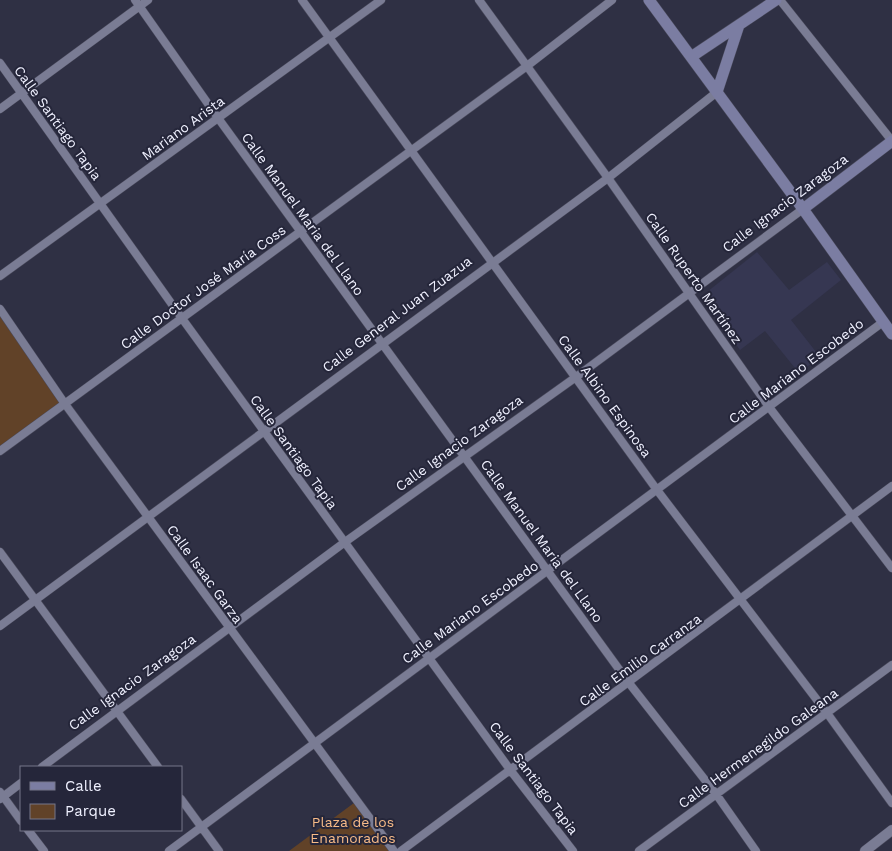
<svg xmlns="http://www.w3.org/2000/svg" width="892" height="851" viewBox="0 0 892 851" font-family="'Work Sans',sans-serif">
	<rect width="100%" height="100%" fill="#2f3044"/>
	<path fill="#363752" d="M757,252l32,38 38,-28 14,18 -50,40 29,37 -21,16 -34,-42 -25,19 -38,-54z"/>
	<path fill="#614228" d="M0,309l65,95 -65,47z
		M358,800l36,51h-105z"/>
	<g fill="none" stroke-linecap="round" stroke-linejoin="round">
		<g stroke="#4b4b5d" stroke-width="9">
			<path id="minor" d="M135,0l83,118 411,565 87,111 40,57
				M302,0l355,490 170,223 65,90
				M479,0l129,178 161,229 123,161
				M780,0l112,141
				M0,63l181,254 330,454 62,80
				M0,109l148,-109
				M0,276l381,-276
				M0,309l65,95 329,447
				M0,451l527,-385 85,-66
				M0,552l158,215
				M0,626l608,-448 109,-86
				M42,767l303,-225 231,-165 227,-168
				M0,792l21,29
				M0,799l21,-16
				M181,799l38,52
				M28,830l16,21
				M169,851l714,-529
				M401,851l491,-365
				M639,851l253,-186"/>
		</g>
		<g stroke="#4b4b5d" stroke-width="11">
			<path id="tertiary" d="M865,851l27,-21"/>
		</g>
		<g stroke="#4b4b5d" stroke-width="12">
			<path id="secondary" d="M649,0l154,209 89,125
				M691,57l85,-57
				M717,92l22,-67
				M803,209l89,-68"/>
		</g>
		<use href="#minor" stroke="#7a7c94" stroke-width="8"/>
		<use href="#tertiary" stroke="#7a7c94" stroke-width="10"/>
		<use href="#secondary" stroke="#7b7da2" stroke-width="11"/>
	</g>
	<g text-anchor="middle" dominant-baseline="central" stroke-width="4" stroke-linejoin="round" paint-order="stroke">
		<g font-size="14" fill="#f0f1ff" stroke="#25263a">
			<text transform="translate(58 123) rotate(54)">Calle Santiago Tapia</text>
			<text transform="translate(183 128) rotate(-36)">Mariano Arista</text>
			<text transform="translate(785 203) rotate(-37)">Calle Ignacio Zaragoza</text>
			<text transform="translate(303 214) rotate(54)">Calle Manuel Maria del Llano</text>
			<text transform="translate(694 278) rotate(55)">Calle Ruperto Martínez</text>
			<text transform="translate(203 287) rotate(-36)">Calle Doctor José María Coss</text>
			<text transform="translate(397 314) rotate(-37)">Calle General Juan Zuazua</text>
			<text transform="translate(796 371) rotate(-37)">Calle Mariano Escobedo</text>
			<text transform="translate(605 396) rotate(54)">Calle Albino Espinosa</text>
			<text transform="translate(459 443) rotate(-36)">Calle Ignacio Zaragoza</text>
			<text transform="translate(294 452) rotate(54)">Calle Santiago Tapia</text>
			<text transform="translate(542 541) rotate(54)">Calle Manuel Maria del Llano</text>
			<text transform="translate(205 574) rotate(54)">Calle Isaac Garza</text>
			<text transform="translate(470 612) rotate(-36)">Calle Mariano Escobedo</text>
			<text transform="translate(640 660) rotate(-36)">Calle Emilio Carranza</text>
			<text transform="translate(132 682) rotate(-36)">Calle Ignacio Zaragoza</text>
			<text transform="translate(758 748) rotate(-36)">Calle Hermenegildo Galeana</text>
			<text transform="translate(534 778) rotate(53)">Calle Santiago Tapia</text>
		</g>
		<g font-size="14" fill="#f8bb88" stroke="#25263a">
			<text x="353" y="822">Plaza de los<tspan x="353" dy="16">Enamorados</tspan></text>
		</g>
	</g>
	<rect x="20" y="766" width="162" height="65" fill="#25263a" stroke="#767789"/>
	<rect x="30" y="782" width="25" height="8" fill="#7b7da2" stroke="#767789"/>
	<text x="65" y="791" font-size="15" fill="#f0f1ff">Calle</text>
	<rect x="30" y="804" width="25" height="15" fill="#614228" stroke="#767789"/>
	<text x="65" y="816" font-size="15" fill="#f0f1ff">Parque</text>
</svg>
